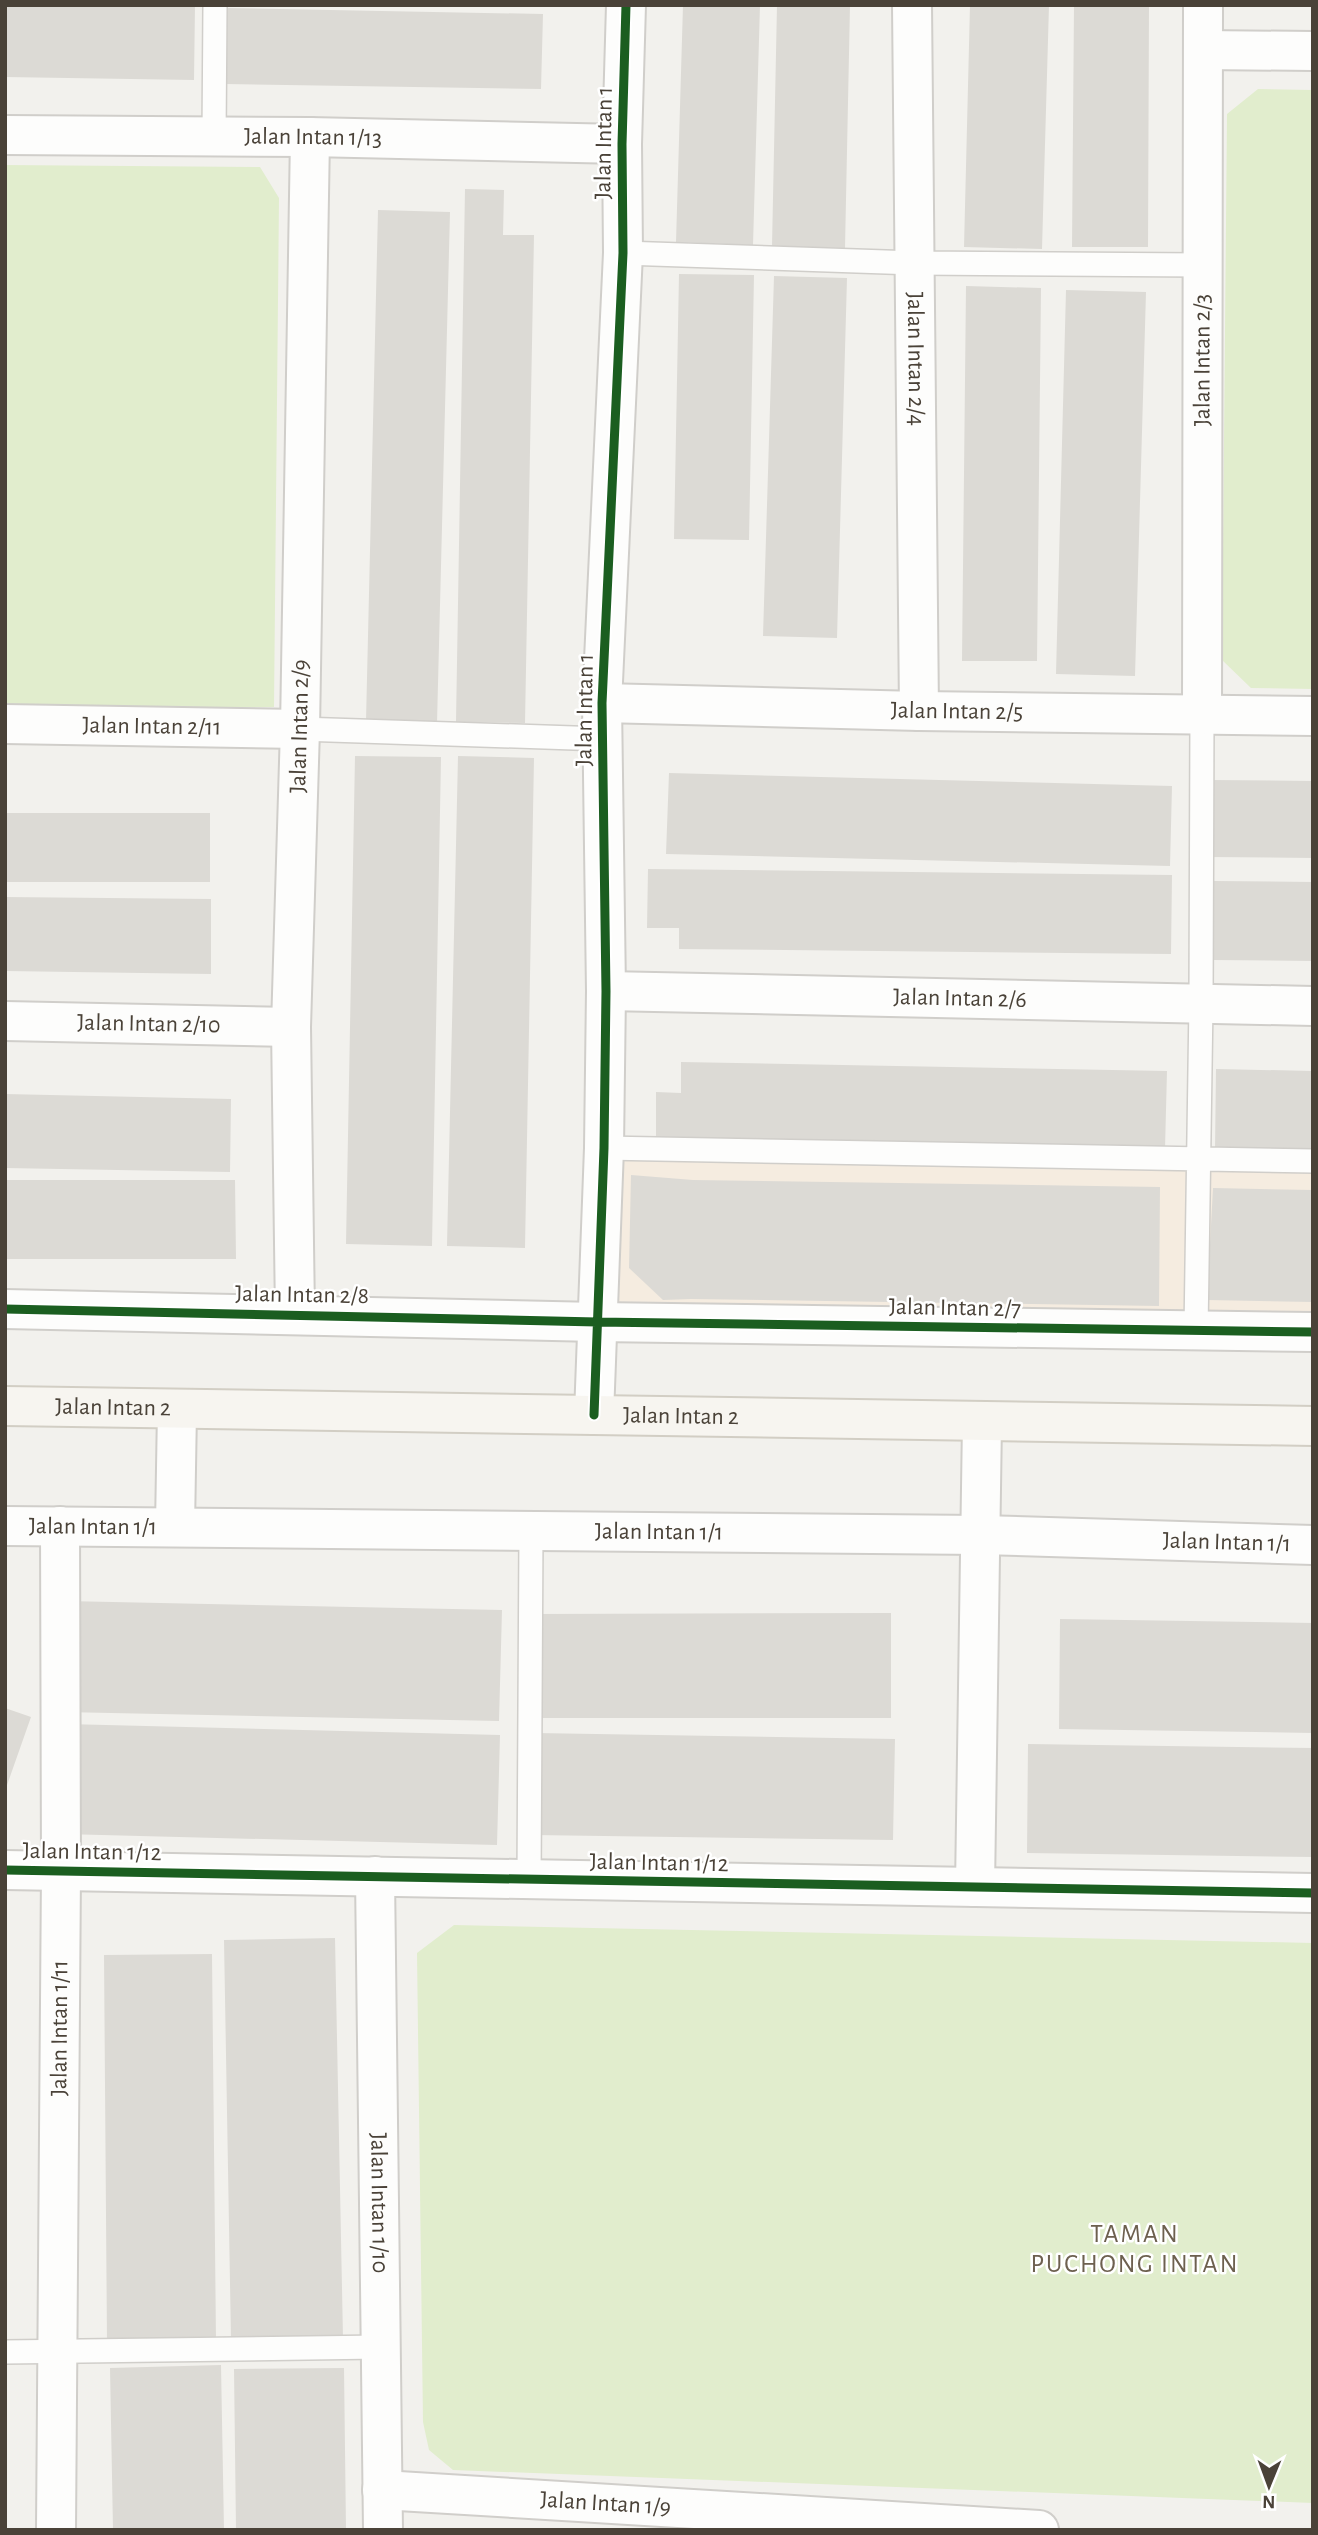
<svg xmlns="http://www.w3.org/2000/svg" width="1318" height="2535" viewBox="0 0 1318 2535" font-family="'Alegreya Sans',sans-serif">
	<rect width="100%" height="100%" fill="#f2f1ed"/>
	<path fill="#f5ece0" d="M617,1159l696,14v144l-701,-10z"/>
	<path fill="#e1edcd" d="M1258,89l55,1v599l-62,-1 -29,-28 5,-546z
		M5,165l255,2 19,31 -5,509 -269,4z
		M454,1925l859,18v560l-860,-33 -24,-20 -6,-28 -6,-469z"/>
	<path fill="#dcdad5" d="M5,5h190l-1,75 -189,-3z
		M683,5h77l-7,240 -77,-3z
		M777,5h73l-5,243 -73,-2z
		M970,5h79l-7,244 -78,-2z
		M1074,5h75l-1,242h-76z
		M226,8l317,6 -2,75 -316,-5z
		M465,189l39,1 -1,45h31l-9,488 -69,-1z
		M378,210l72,2 -13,511 -71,-2z
		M679,274l75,1 -5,265 -75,-1z
		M774,276l73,2 -10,360 -74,-2z
		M966,286l75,2 -4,373h-75z
		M1066,290l80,2 -11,384 -79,-2z
		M355,756l86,1 -9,489 -86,-2z
		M458,756l76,2 -9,490 -78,-2z
		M669,773l503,13 -2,80 -504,-12z
		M1210,780l103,1v77l-104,-1z
		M5,813h205v69h-205z
		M648,869l524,6 -1,79 -492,-5v-21h-32z
		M1214,881l99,1v79l-100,-1z
		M5,897l206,2v75l-206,-3z
		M681,1062l486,9 -2,78 -509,-8v-49l25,1z
		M1216,1069l97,2v81l-98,-2z
		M5,1094l226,5 -1,73 -225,-4z
		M631,1175l62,5 467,7 -1,119 -468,-7 -28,1 -34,-32z
		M5,1180h230l1,79h-231z
		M1213,1188l100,2v112l-106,-2z
		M65,1601l437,9 -3,111 -436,-9z
		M891,1613v105h-354l-1,-104z
		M1060,1619l253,4v110l-254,-4z
		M5,1708l26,9 -25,71h-1z
		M66,1724l434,11 -3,110 -434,-11z
		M535,1733l360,6 -2,101 -360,-5z
		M1028,1744l285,4v109l-286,-4z
		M335,1938l8,400 -112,2 -7,-400z
		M212,1954l4,388 -109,1 -3,-388z
		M221,2365l3,165h-111l-3,-162z
		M344,2368l2,162h-110l-2,-161z"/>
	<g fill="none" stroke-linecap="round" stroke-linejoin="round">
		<g stroke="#d0ceca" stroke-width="26">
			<path id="lane" d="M214,137l1,-132
				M623,253l292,10 287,2
				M300,729l303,10
				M604,1148l709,13
				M1196,1331l5,-328 1,-288
				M529,1881l2,-349
				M5,2352l376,-5"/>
		</g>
		<g stroke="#d0ceca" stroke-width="42">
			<g id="street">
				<path id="s1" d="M912,5l7,706"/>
				<path d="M1203,50l110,1"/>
				<path id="s2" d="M5,135l305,2 312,7"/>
				<path id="s3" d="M602,703l317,8 394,5"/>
				<path id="s4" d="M1202,715l1,-710"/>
				<path id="s5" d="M5,724l295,5"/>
				<path id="s6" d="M606,991l707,15"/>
				<path id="s7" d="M5,1021l286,6"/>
				<path d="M5,1309l592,13 716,10"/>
				<path id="s8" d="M295,1314l-4,-287 9,-298 10,-592"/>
				<path d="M594,1415l10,-267 2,-157 -4,-288 21,-450 -1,-109 4,-139"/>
				<path id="s9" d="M5,1526l976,9 332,10"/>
				<path d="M175,1527l2,-117"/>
				<path d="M5,1870c436,8 872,16 1308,23"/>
				<path id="s10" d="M375,1876l8,654"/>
				<path d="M975,1887l7,-465"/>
				<path id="s11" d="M382,2490l657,40"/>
				<path id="s12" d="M56,2530l5,-659 -1,-345"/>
			</g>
		</g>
		<g stroke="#d2cec4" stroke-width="42">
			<g id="secondary">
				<path id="s13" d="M5,1406l1308,20"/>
			</g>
		</g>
		<use href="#lane" stroke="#fdfdfc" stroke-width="23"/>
		<use href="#street" stroke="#fdfdfc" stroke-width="38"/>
		<use href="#secondary" stroke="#f7f5f0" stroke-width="38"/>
		<g stroke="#fff" stroke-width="13">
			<path id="cycleway" d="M5,1309l592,13 716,10
				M594,1415l10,-267 2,-157 -4,-288 21,-450 -1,-109 4,-139
				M5,1870c436,8 872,16 1308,23"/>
		</g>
		<use href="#cycleway" stroke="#1b5e20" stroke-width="9"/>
	</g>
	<g text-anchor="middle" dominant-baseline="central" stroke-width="5" stroke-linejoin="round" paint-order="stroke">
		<g font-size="24" fill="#4a4238" stroke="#fff">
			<text stroke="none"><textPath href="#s2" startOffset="308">Jalan Intan 1/13</textPath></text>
			<text transform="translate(604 143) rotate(-89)">Jalan Intan 1</text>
			<text stroke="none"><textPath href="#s1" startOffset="354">Jalan Intan 2/4</textPath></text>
			<text stroke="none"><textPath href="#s4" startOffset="355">Jalan Intan 2/3</textPath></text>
			<text transform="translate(585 710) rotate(-89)">Jalan Intan 1</text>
			<text stroke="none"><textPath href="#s3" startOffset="355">Jalan Intan 2/5</textPath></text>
			<text stroke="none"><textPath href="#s5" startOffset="147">Jalan Intan 2/11</textPath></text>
			<text stroke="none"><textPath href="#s8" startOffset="588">Jalan Intan 2/9</textPath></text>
			<text stroke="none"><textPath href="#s6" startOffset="354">Jalan Intan 2/6</textPath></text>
			<text stroke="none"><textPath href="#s7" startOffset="144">Jalan Intan 2/10</textPath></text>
			<text transform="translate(302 1295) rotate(1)">Jalan Intan 2/8</text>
			<text transform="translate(955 1308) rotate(1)">Jalan Intan 2/7</text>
			<text stroke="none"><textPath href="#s13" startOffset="108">Jalan Intan 2</textPath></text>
			<text stroke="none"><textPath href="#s13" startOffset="676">Jalan Intan 2</textPath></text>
			<text stroke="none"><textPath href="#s9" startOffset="88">Jalan Intan 1/1</textPath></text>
			<text stroke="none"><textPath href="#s9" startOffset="654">Jalan Intan 1/1</textPath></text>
			<text stroke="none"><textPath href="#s9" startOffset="1222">Jalan Intan 1/1</textPath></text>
			<text transform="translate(92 1852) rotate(1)">Jalan Intan 1/12</text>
			<text transform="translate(659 1863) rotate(1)">Jalan Intan 1/12</text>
			<text stroke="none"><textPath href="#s12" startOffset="502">Jalan Intan 1/11</textPath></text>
			<text stroke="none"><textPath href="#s10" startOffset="327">Jalan Intan 1/10</textPath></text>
			<text stroke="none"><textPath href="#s11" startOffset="224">Jalan Intan 1/9</textPath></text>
		</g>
		<g font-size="26" letter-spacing="2" fill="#6d604f" stroke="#fff">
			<text x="1135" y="2234">TAMAN<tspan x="1135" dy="30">PUCHONG INTAN</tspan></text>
		</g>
	</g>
	<rect width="1318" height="2535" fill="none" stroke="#4a4238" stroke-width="14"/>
	<g transform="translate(1269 2486) rotate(181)" stroke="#ffffff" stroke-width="5" paint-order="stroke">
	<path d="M0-5L12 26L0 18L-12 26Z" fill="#4a4238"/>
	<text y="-10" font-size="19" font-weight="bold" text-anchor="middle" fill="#4a4238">N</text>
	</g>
</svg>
